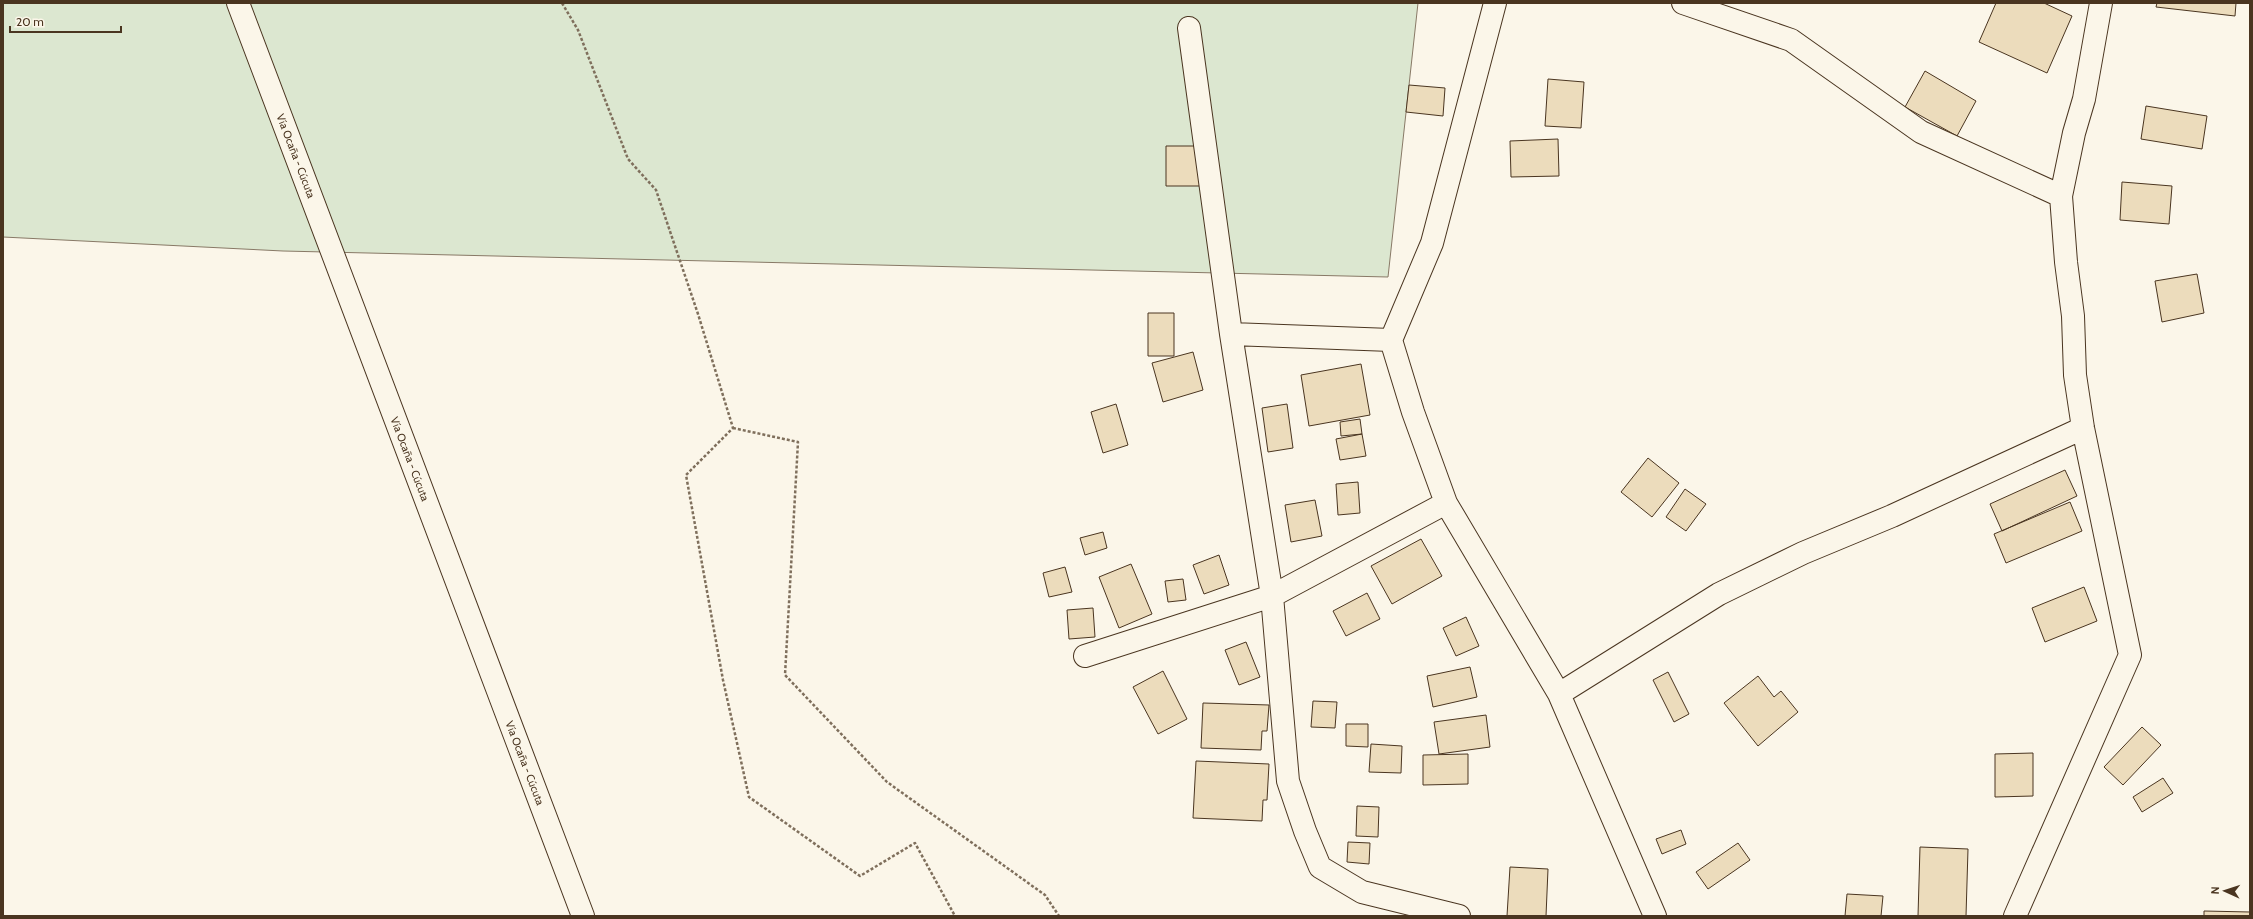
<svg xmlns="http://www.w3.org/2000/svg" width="2253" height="919" viewBox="0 0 2253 919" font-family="Cabin,sans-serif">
	<rect width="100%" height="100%" fill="#fbf6e9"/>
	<path fill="#dce7d0" stroke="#887966" d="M3,3h1415l-30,274 -1105,-26 -280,-14z"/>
	<path fill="#ecdcbc" stroke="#4a3520" d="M1996,3h48l28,13 -25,57 -68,-31z
		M2157,3h79l-1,13 -79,-9z
		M1925,71l51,30 -19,35 -52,-29z
		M1548,79l36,3 -3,46 -36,-2z
		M1409,85l36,3 -2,28 -37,-4z
		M2146,106l61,10 -5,33 -61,-10z
		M1558,139l1,37 -48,1 -1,-36z
		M1166,146h36v40h-36z
		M2122,182l50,4 -3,38 -49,-4z
		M2197,274l7,39 -42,9 -7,-41z
		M1148,313h26v43h-26z
		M1193,352l10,38 -40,12 -11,-39z
		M1361,364l9,51 -61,11 -8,-51z
		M1116,404l12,41 -25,8 -12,-41z
		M1287,404l6,44 -25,4 -6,-44z
		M1360,419l2,15 -21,2 -1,-14z
		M1362,434l4,22 -26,4 -4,-21z
		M1648,458l31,25 -27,34 -31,-25z
		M2065,470l12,26 -75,35 -12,-27z
		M1358,482l2,31 -22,2 -2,-31z
		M1685,489l21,15 -20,27 -20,-14z
		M1315,500l7,36 -31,6 -6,-37z
		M2070,502l12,29 -76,32 -12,-29z
		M1103,532l4,16 -22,7 -5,-17z
		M1421,539l21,37 -50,28 -21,-38z
		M1219,555l10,30 -25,9 -11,-29z
		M1131,564l21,50 -33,14 -20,-51z
		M1065,567l7,25 -23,5 -6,-24z
		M1183,579l3,21 -18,2 -3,-21z
		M2084,587l13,34 -52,21 -13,-34z
		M1367,593l13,26 -34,17 -13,-25z
		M1093,608l2,29 -26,2 -2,-29z
		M1466,617l13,29 -23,10 -13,-28z
		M1246,642l14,35 -21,8 -14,-35z
		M1470,667l7,30 -44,10 -6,-31z
		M1163,671l24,48 -29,15 -25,-47z
		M1668,672l21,42 -15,8 -21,-42z
		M1758,676l16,21 7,-6 17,21 -40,34 -34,-43z
		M1313,701l24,1 -2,26 -24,-1z
		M1203,703l66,2 -2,26h-5l-1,19 -60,-2z
		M1486,715l4,32 -51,7 -5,-32z
		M1346,724h22v23l-22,-1z
		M2142,727l19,18 -38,40 -19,-18z
		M1371,744l31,2 -1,27 -32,-1z
		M2033,753v43l-38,1v-43z
		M1468,754v30l-45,1v-30z
		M1196,761l73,3 -2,36h-4l-1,21 -69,-3z
		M2163,778l10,15 -31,19 -9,-15z
		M1357,806l22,1 -1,30 -22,-1z
		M1681,830l5,14 -24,10 -6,-15z
		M1348,842l22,1 -1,21 -22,-2z
		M1738,843l12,17 -42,29 -12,-17z
		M1920,847l48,2 -2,67h-48z
		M1510,867l38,2 -2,47h-39z
		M1847,894l36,2 -2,20h-36z
		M2204,911l46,1v4h-46z"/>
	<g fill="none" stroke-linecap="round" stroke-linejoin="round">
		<g stroke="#4a3520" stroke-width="24">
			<path id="minor" d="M1495,3l-63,240 -41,97 22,72 33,91 113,191 96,222
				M1683,3l108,37 130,92 140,64
				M1189,28l42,306 41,262 16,185 17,50 15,36 42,25 97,24
				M1231,334l160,6
				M1085,656l187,-60 174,-93
				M1559,694l160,-100 84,-41 89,-37 191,-88
				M2015,916l115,-261 -47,-227 -8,-53 -2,-59 -7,-54 -5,-66 13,-63 10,-34 17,-96"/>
		</g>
		<g stroke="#4a3520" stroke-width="24">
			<path id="major" d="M238,3l345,913"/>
		</g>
		<path stroke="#7f6f5c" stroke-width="2.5" stroke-dasharray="3 2" stroke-linecap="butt" d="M562,3l16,27 50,129 28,31 42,124 35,114 -47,47 37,205 26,117 111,79 55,-33 40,73
			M733,428l65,14 -13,233 102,107 158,113 14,21"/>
		<use href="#minor" stroke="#fbf6e9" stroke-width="22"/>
		<use href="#major" stroke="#fbf6e9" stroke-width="22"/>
	</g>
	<g text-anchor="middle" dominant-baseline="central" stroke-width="3" stroke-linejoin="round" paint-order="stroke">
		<g font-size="11" fill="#4a3520" stroke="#fbf6e9">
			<text transform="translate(296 156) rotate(69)">Vía Ocaña - Cúcuta</text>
			<text transform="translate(410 459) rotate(69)">Vía Ocaña - Cúcuta</text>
			<text transform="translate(525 763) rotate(69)">Vía Ocaña - Cúcuta</text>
		</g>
	</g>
	<rect width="2253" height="919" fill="none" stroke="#4a3520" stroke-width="8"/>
	<g transform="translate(2225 891) rotate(273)" stroke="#fbf6e9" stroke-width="3" paint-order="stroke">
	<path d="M0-3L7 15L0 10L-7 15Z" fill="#4a3520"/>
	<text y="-6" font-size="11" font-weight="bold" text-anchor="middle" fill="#4a3520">N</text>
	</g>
	<path d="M10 26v6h111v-6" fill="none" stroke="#4a3520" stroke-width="2"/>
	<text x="16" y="26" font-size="12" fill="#4a3520" stroke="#fbf6e9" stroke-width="3" paint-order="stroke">20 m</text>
</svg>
